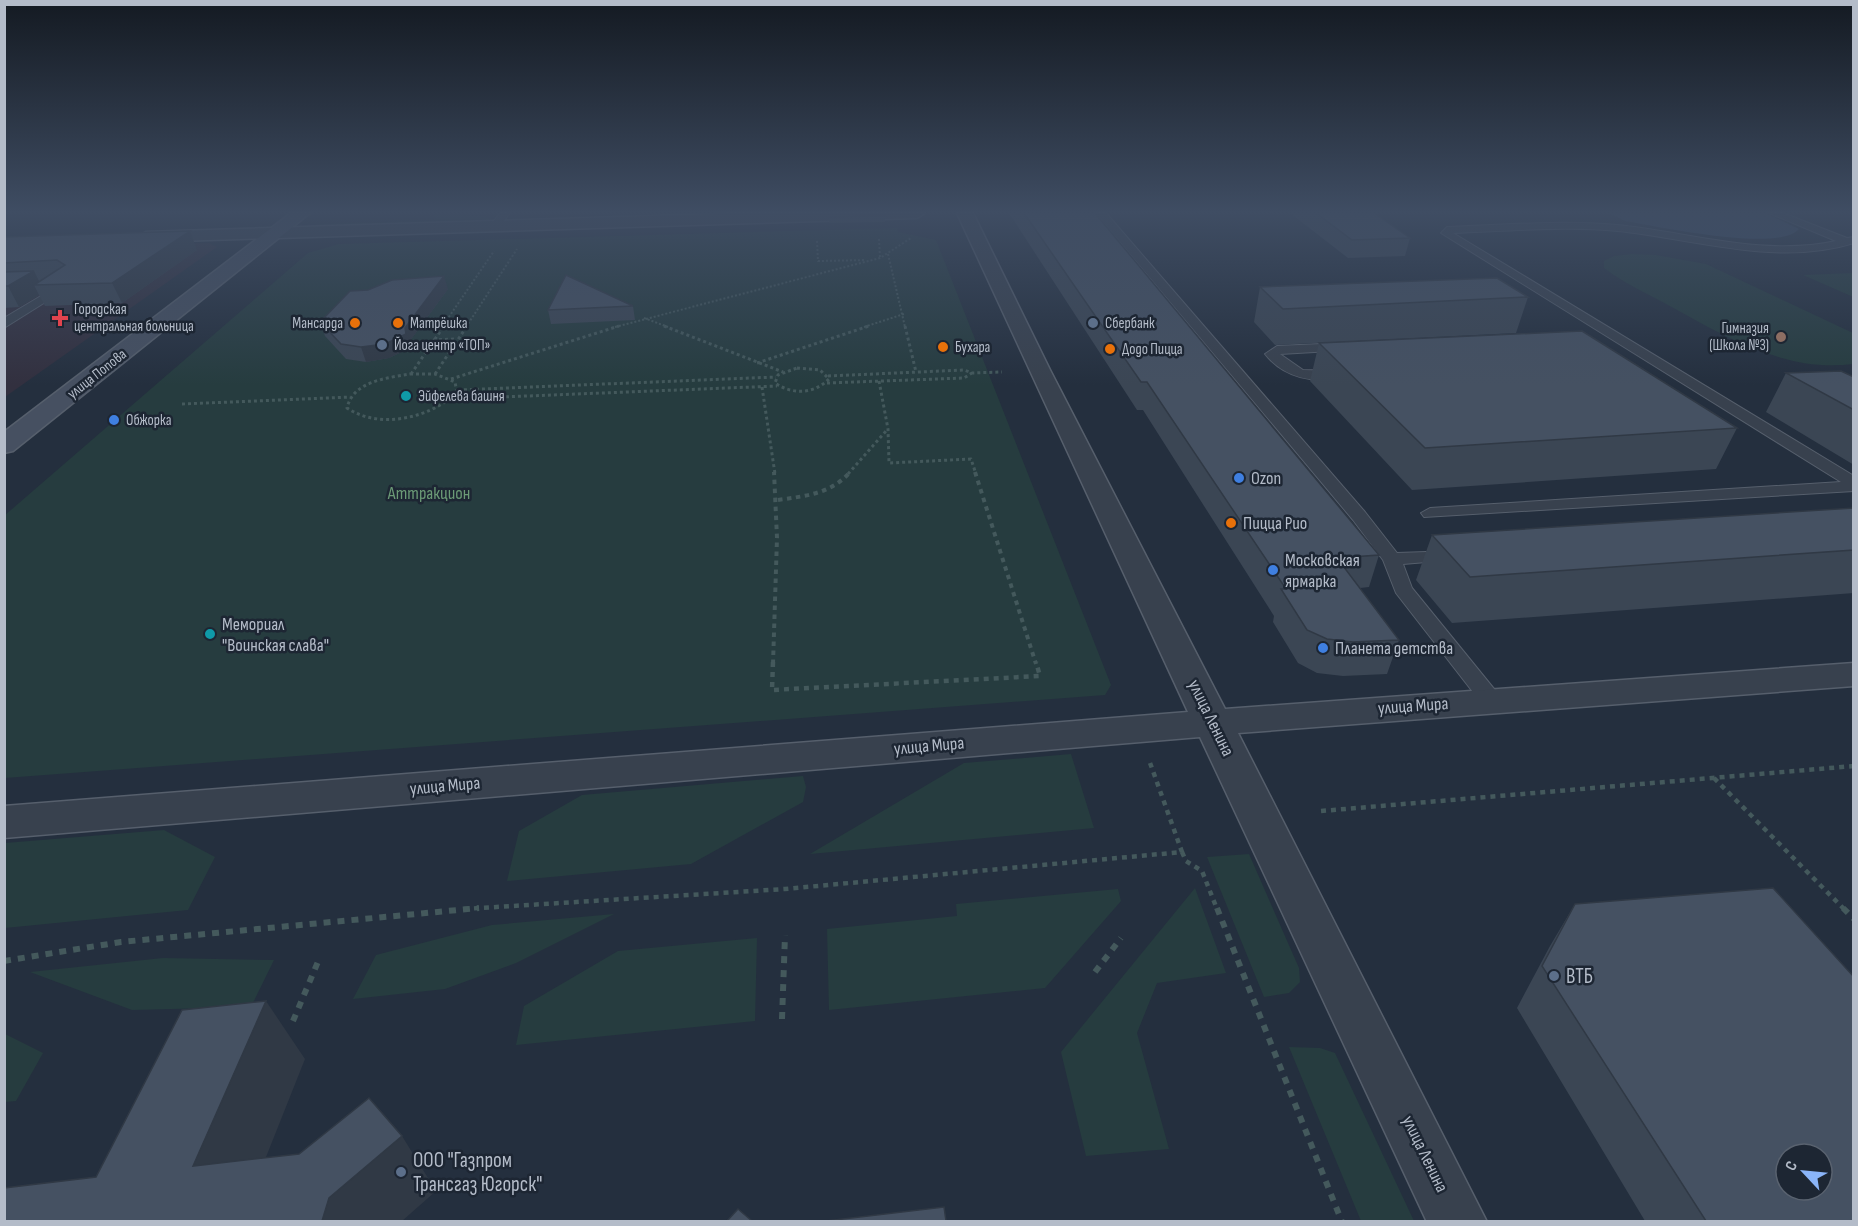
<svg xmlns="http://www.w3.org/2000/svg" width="1858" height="1226" viewBox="0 0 1858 1226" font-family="'Sofia Sans Condensed',sans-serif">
	<rect width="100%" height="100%" fill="#242f3e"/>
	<path fill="#32303f" d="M209,243l8,4 -212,150 -1,-148z"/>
	<path fill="#263c3f" d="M434,215l48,1 8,3 -5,3 -169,5 3,-3 129,-4 -12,-1z
		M897,228l1,4 38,8 175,445 -6,10 -1100,83 -1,-262 304,-263 31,-9z
		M1632,254l24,1 50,9 147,69v31c-67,9 -129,-28 -185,-59 -22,-12 -44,-22 -64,-37v-7l10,-5z
		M1853,273v23h-2l-48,-21z
		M1071,754l23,74 -284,26 154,-91z
		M803,776l3,11 -3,15 -112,62 -184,17 12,-50 63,-36z
		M164,830l51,27 -27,53 -183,18v-85z
		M1249,854l50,114 1,14 -11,11 -25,4 -57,-140z
		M1195,888l31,85 -69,10 -20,50 32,116 -83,7 -25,-104z
		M1118,889l3,12 -76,87 -216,22 -2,-81 130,-13 -1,-12z
		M614,914l-98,49 -71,26 -92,10 23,-44 116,-30z
		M757,938l-2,83 -239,24 8,-39 94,-55z
		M163,958l111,2 -23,47 -119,3 -102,-38z
		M5,1034l38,19 -27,48 -11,1z
		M1289,1047l31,1 15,5 79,168h-53z"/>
	<path fill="#394c67" d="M1609,213h156l34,16c-20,24 -143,-3 -174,-8z"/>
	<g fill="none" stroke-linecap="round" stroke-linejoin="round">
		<g stroke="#565f6c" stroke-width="2">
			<path id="lane" d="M500,213h10l-12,15h-6l-2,-2z
				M1096,213h10l259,299 32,41 59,-2 3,4 -9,5 -47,4 9,24 87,107 3,5 -3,5 -8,2 -8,-2 -87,-112 -13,-33 -30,-40z
				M1769,213h14l64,25 7,-1v6c-77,24 -159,-4 -236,-12 -55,-5 -110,0 -165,2l401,243v15l-430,26 -3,-4 9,-5 411,-26 -400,-249 6,-6c56,-2 113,-7 170,-2 72,7 146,32 219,16z
				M61,284l10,2 -67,42v-10z
				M1344,343l6,4 -1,3 -69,4 23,16 40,1v6c-29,7 -59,1 -78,-23l12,-8z"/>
		</g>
		<g stroke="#565f6c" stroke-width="3">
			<path id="street" d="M749,213h176l-8,5 -771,24 -9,-5 9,-5z
				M957,213h16l77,157 175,339 629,-46v23l-616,47 249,489h-60l-227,-485 -1196,101v-32l1184,-94z"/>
		</g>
		<g stroke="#565f6c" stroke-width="3">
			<path id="secondary" d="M291,213h19l-297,238 -9,2v-21z"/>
		</g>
		<path stroke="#44595c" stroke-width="2" stroke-dasharray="2 2" stroke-linecap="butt" d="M879,239l1,19
			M817,241l1,20 48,-1
			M888,254l17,73
			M644,318l24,9
			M443,326l21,-1
			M442,327l52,-76
			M466,327l51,-78
			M615,327l265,-69 31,-20
			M864,327l40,-13"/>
		<path stroke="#44595c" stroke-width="3" stroke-dasharray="3 3" stroke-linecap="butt" d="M443,326h4
			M664,326l119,46
			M905,326l11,46
			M433,340l22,-1
			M757,363l112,-37
			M797,368l23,2 9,9c-15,15 -37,16 -54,4l3,-8z
			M410,374h25l20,8 2,11c-28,25 -77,37 -110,15 6,-27 40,-30 63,-34z
			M411,374l33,-48
			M435,374l32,-48
			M828,376l136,-6 8,3 30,-1
			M451,379l168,-53
			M879,381l9,48 1,34 82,-4 5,15
			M827,383l137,-5 8,-5
			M762,387l13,87
			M458,390l318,-13
			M452,399l325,-13
			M182,404l168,-7
			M848,474l39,-44"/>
		<path stroke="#44595c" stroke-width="4" stroke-dasharray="4.5 4.5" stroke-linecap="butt" d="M975,472l61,192
			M778,500c27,-4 53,-6 72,-28
			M773,664l4,-126 -3,-66"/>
		<path stroke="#44595c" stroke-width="4.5" stroke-dasharray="5 5" stroke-linecap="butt" d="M773,662l-1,28 268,-14 -4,-14
			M1714,778l130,131
			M1321,811l533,-45
			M1182,852l4,9 16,10 15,38
			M464,909l321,-20 397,-37 -33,-92"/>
		<path stroke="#44595c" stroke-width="6" stroke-dasharray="7 7" stroke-linecap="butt" d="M1217,908l125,314
			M1843,908l11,11
			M4,961l117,-19 358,-34
			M1095,972l26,-34
			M782,1019l3,-84
			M293,1021l27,-64"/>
		<use href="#lane" fill="#38414e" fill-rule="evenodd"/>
		<use href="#street" fill="#38414e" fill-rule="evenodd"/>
		<use href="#secondary" fill="#465061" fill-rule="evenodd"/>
	</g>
	<path fill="#3b4654" d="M1009,213h86l284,342 -10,32 -9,1 39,52 -12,34 -44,2 -26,-3 -19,-10 -25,-41 1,-6 -131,-206h-6z
		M1290,213h84l36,25 -5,18 -57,2z
		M884,215l1,7 -56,1v-6z
		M4,237l193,13 -75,53 -77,3 -6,-11 -20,12 -15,1z
		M1260,287l268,10 -12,36 -241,12 -21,-23z
		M448,289l-39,53 1,6 -21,10 -23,4 -20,-3 -21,-23 -5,-14z
		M633,306l2,14 -84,4 -3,-14z
		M1319,343l418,85 -21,41 -304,21 -102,-109z
		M1786,373l68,4v88l-88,-53z
		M1854,508v85l-402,30 -36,-43 16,-45z
		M1575,904l279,317h-209l-128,-213 33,-62z"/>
	<path fill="#303945" d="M190,231l7,19 -75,53 -10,-20z
		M34,271l7,14h-7l5,10 -20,12 -11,-21z
		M444,276l4,13 -39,53 1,6 -21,10 -23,4 -5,-15z
		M266,1001l39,58 -64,161 -48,-54z
		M402,1136l34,55 -34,30h-80l7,-23z"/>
	<path fill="#455162" stroke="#303945" stroke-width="1.5" fill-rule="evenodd" d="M1024,213h71l284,342 -42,3 62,82 -46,2 -26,-3 -20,-9 -26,-41h5l-139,-207h-6z
		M1316,213h58l36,25 -58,2z
		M884,215l1,1 -56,1z
		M190,231l-78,52 -78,2 31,-20 -8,-5 -53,3v-26z
		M34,271l-26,15h-4v-14z
		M566,275l67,31 -85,4z
		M444,276l-39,52 1,6 -21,10 -24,3 -20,-3 -21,-22 30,-31 18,-1 24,-10z
		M1497,278l31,19 -245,12 -23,-22z
		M1582,331l155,97 -312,20 -106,-105z
		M1841,371l13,6v33l-68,-37z
		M1854,508v42l-384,27 -38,-42z
		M1773,888l81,89v244h-148l-164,-255 33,-62zM1786,1154h36v36h-36z
		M266,1001l-73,165 106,-12 70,-56 33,38 -73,62 -7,23h-318v-33l92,-11 86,-167z
		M944,1207l2,14h-120z
		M738,1209l14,12h-25z"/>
	<linearGradient id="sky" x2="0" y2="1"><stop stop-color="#141a22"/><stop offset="0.55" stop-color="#3f4d63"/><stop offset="1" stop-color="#3f4d63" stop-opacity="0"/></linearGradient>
	<rect width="1858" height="385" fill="url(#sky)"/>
	<path fill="#e0444e" stroke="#1d2633" stroke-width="2" d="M57 309h6v6h6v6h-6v6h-6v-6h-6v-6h6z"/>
	<g fill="#e8710a" stroke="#1d2633" stroke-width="2">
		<circle cx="355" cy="323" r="6"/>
		<circle cx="398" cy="323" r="6"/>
		<circle cx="943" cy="347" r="6"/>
		<circle cx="1110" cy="349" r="6"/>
		<circle cx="1231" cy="523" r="6"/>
	</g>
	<g fill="#5c6f8a" stroke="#1d2633" stroke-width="2">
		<circle cx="1093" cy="323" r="6"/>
		<circle cx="382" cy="345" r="6"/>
		<circle cx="1554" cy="976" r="6"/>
		<circle cx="401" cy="1172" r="6"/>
	</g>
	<circle fill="#8d6e63" stroke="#1d2633" stroke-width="2" cx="1781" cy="337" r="6"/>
	<g fill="#0f9aa8" stroke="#1d2633" stroke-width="2">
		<circle cx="406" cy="396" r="6"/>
		<circle cx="210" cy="634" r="6"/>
	</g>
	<g fill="#3f7fe0" stroke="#1d2633" stroke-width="2">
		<circle cx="114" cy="420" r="6"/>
		<circle cx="1239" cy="478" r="6"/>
		<circle cx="1273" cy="570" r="6"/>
		<circle cx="1323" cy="648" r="6"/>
	</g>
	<g text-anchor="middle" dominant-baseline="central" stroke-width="5" stroke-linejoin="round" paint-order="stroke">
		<g font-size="15" fill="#b4bcc9" stroke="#1d2633" text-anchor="start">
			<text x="74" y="309">Городская<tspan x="74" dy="17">центральная больница</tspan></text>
			<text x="343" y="323" text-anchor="end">Мансарда</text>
			<text x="410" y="323">Матрёшка</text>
			<text x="1105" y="323">Сбербанк</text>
			<text x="1769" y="328" text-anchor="end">Гимназия<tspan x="1769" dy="17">(Школа №3)</tspan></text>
			<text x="394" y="345">Йога центр «ТОП»</text>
			<text x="955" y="347">Бухара</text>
			<text x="1122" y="349">Додо Пицца</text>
			<text x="418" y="396">Эйфелева башня</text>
			<text x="126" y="420">Обжорка</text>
		</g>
		<g font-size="15" fill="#b4bcc9" stroke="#1d2633">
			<text transform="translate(97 374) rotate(-38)">улица Попова</text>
		</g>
		<g font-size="18" fill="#b4bcc9" stroke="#1d2633" text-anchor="start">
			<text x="1251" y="478">Ozon</text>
			<text x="1243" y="523">Пицца Рио</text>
			<text x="1285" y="560">Московская<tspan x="1285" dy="21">ярмарка</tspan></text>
			<text x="222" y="624">Мемориал<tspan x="222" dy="21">"Воинская слава"</tspan></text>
			<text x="1335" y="648">Планета детства</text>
		</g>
		<g font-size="18" fill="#6b9a76" stroke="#1d2633">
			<text x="429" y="493">Аттракцион</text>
		</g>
		<g font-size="18" fill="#b4bcc9" stroke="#1d2633">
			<text transform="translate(1413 706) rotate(-4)">улица Мира</text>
			<text transform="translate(1211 718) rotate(64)">улица Ленина</text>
			<text transform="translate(929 746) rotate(-5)">улица Мира</text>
			<text transform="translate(445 786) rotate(-5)">улица Мира</text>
			<text transform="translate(1425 1154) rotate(64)">улица Ленина</text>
		</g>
		<g font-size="21" fill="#b4bcc9" stroke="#1d2633" text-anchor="start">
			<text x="1566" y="976">ВТБ</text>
			<text x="413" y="1160">ООО "Газпром<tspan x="413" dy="24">Трансгаз Югорск"</tspan></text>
		</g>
	</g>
	<rect width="1858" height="1226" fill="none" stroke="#b4bcc9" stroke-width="12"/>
	<g transform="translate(1804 1172) rotate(296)"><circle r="28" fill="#1d2633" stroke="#59626f" stroke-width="1.5"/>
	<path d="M0-4.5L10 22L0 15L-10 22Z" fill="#8ab4f8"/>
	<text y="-9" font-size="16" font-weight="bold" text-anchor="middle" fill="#b4bcc9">С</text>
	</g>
</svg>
